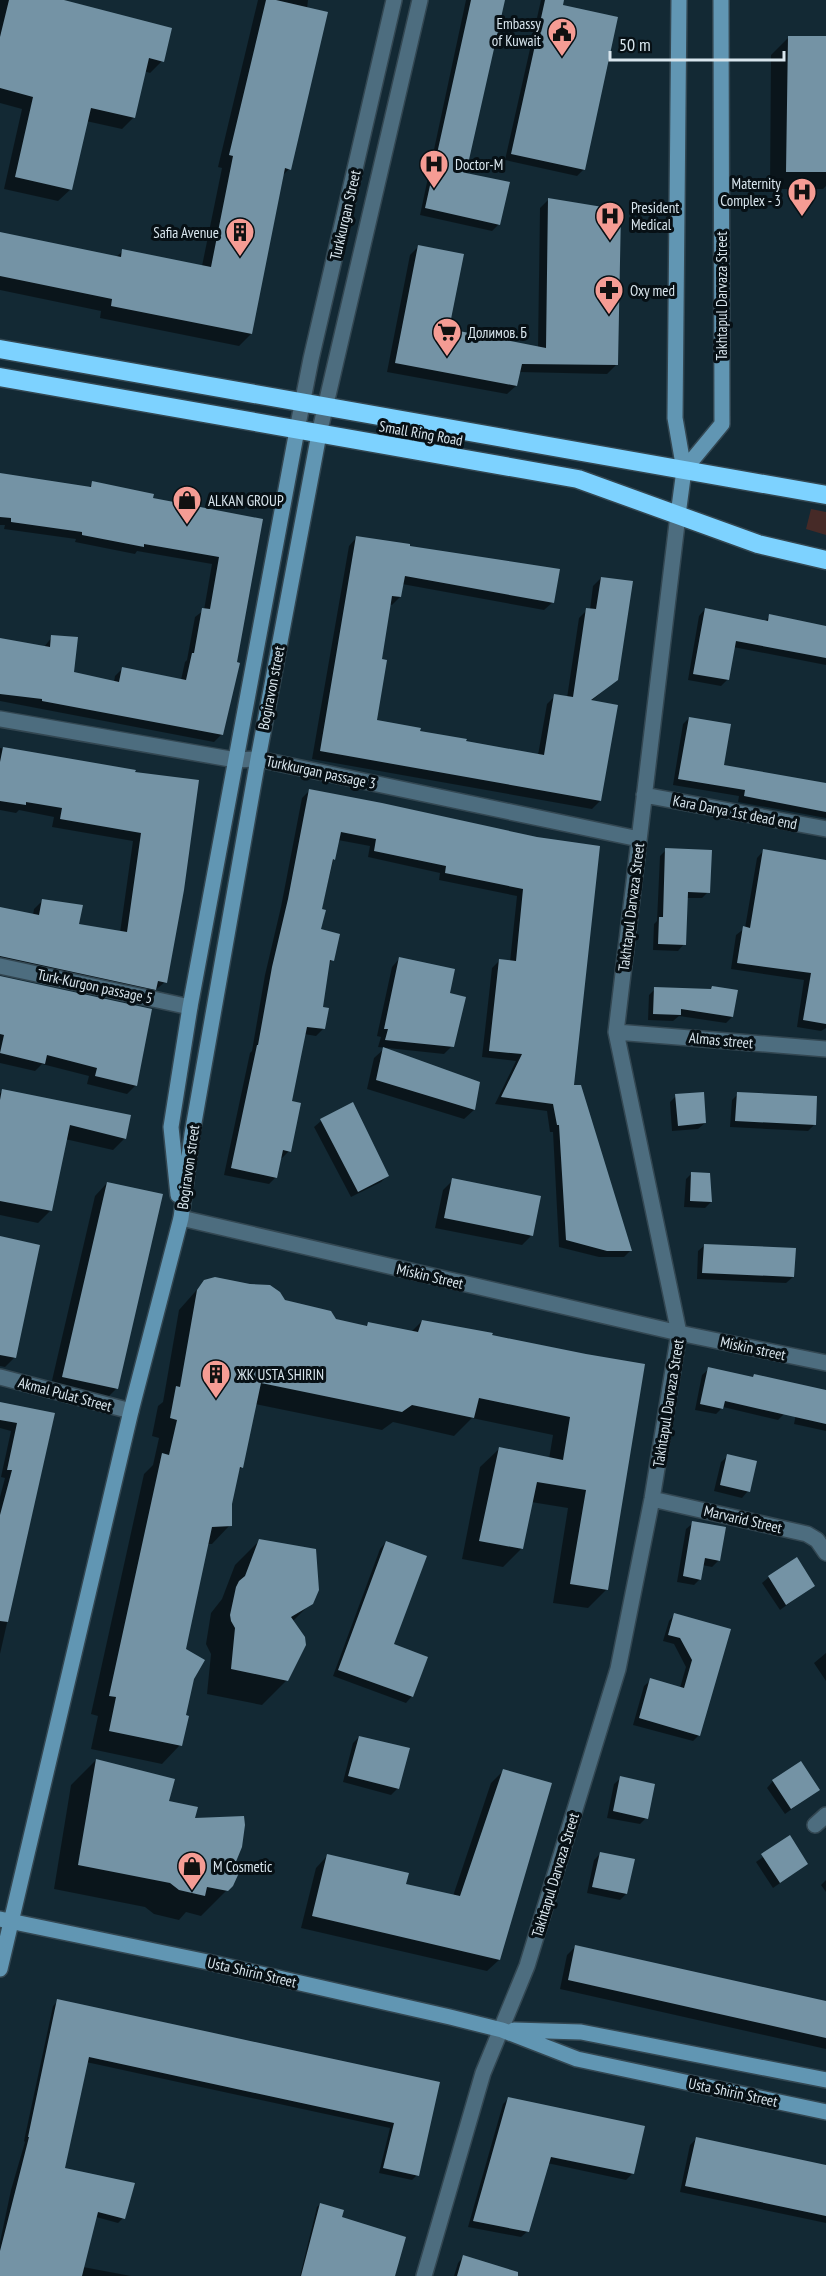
<svg xmlns="http://www.w3.org/2000/svg" width="826" height="2276" viewBox="0 0 826 2276" font-family="'PT Sans Narrow',sans-serif">
	<rect width="100%" height="100%" fill="#132934"/>
	<path fill="#462a27" d="M811,509l15,3v23l-20,-6z"/>
	<path fill="#0007" d="M0,0h64l98,61 -12,12 -6,-2 -10,46 -12,12 -36,-8 -15,68 -13,12 -54,-12 18,-80 -22,-6z
		M258,0h50l-19,169 -7,7 -31,158 -12,12 -139,-28 1,-7 -101,-21v-57l116,24 7,-6 79,15 20,-98 -4,-1z
		M466,0h37l-39,174 44,9 -10,42 -6,6 -72,-16z
		M541,0h22l-1,6 22,163 -7,7 -72,-16z
		M789,37l37,1v148l-3,3h-53l1,-134z
		M549,199l67,166 -9,9 -88,-2 -3,14 -9,8 -120,-22 23,-117 8,-8 29,84 91,17 2,-140z
		M0,475l88,13 5,-5 59,17 109,20 -39,214 -8,8 -214,-41v-60l44,6 8,-10 20,36 42,9 1,-6 8,-8 58,12 4,-18 2,-2 8,-43 9,-7 8,-46 -75,-13 -2,3 -60,-12 1,-3 -72,-10 1,-4h-5z
		M357,537l196,65 -9,8 -142,-26 -2,13 -8,8 -3,-1 -9,57 -4,60 89,22 73,12 9,-51 8,-8 12,2 12,-80 8,-8h3l3,-24 8,-8 16,101 -27,23 10,99 -8,8 -280,-50 37,-213z
		M705,609l59,13 6,-6 56,11v38l-93,-18 -6,33 -6,6 -33,-6 11,-64z
		M689,718l33,48 104,19v33l-88,-16 1,-6 -66,-11 10,-61z
		M0,748l134,24 31,210 -19,16 -146,-32v-57l33,6 1,-6 9,-9 34,25 43,8 13,-92 -81,-14 2,-10 -35,-7 -3,3 -16,-3z
		M309,791l228,47 36,248 58,164 -7,7h-25l-40,-10 -6,-115h-3l-3,-21 -52,-7 21,-43 -34,-4 10,-89 7,-7 11,1 7,-66 -78,-16 1,-7 -72,-16 2,-11 -32,-6 -17,71 -1,20 12,29 -4,4 -7,44 2,21 -7,7 -12,-2 -14,68 -1,49 -7,7h-2l-4,19 -7,7 -45,-9 26,-122 2,-2 13,-76 16,-68 21,-109z
		M666,850l42,42 -6,6h-16l-2,46 -6,7 -25,-1 1,-26 3,-3 3,-65z
		M764,850l62,11v167l-5,3 -24,-4 7,-47 -73,-11 5,-34 9,-7 12,-70z
		M399,959l49,36 4,51 -8,8 -66,-7 3,-10 -4,-1 15,-69z
		M0,978l136,107 -9,9 -40,-10 2,-8 -47,-12 -7,7 -35,-8z
		M712,988l20,29 -6,6 -47,-7 -6,5 -25,-1 1,-25 6,-6 54,2z
		M385,1048l89,62 -10,9 -97,-30 7,-31z
		M3,1091l122,47 -12,12 -48,-11 -15,72 -12,12 -38,-8v-122z
		M738,1094l76,31 -6,6 -78,-4 2,-27z
		M676,1096l29,27 -7,6 -26,2 -2,-29z
		M352,1104l35,72 -6,6 -30,15 -37,-70 7,-6z
		M692,1173l19,29 -6,6 -21,-1 2,-28z
		M453,1180l78,56 -9,9 -87,-17 8,-38z
		M107,1183l9,206 -12,12 -54,-12 45,-193z
		M0,1238l14,120 -9,9 -5,-1z
		M705,1245l88,32 -7,6 -89,-4 1,-28z
		M202,1284l82,17 50,19 31,7 4,-4 42,9 11,-11 164,35 20,234 -18,18 -35,-5 15,-95 -37,-6 -10,47 -18,18 -41,-8 18,-92 19,-18 50,10 4,-24 -81,-17 -18,18 -61,-14 -11,8 -127,-26 -13,63 -4,4 -7,33 -1,21 -18,19h-5l-23,106 9,28 -9,39 -4,28 -18,19 -71,-15 7,-33 -7,-2 53,-240 9,-9 6,-27 -7,-2 6,-30 5,-4 16,-92z
		M709,1369l75,45 -6,6 -55,-13 -7,7 -21,-4 7,-35z
		M826,1392v39l-32,-7 6,-30z
		M0,1403l54,12 -54,239v-157l5,-19 -4,-1 10,-46 -11,-3z
		M728,1456l20,35 -6,7 -28,-7 7,-29z
		M693,1523l26,37 -7,7 -10,-2 -2,14 -6,6 -17,-3 9,-53z
		M260,1540l51,63 -19,19 -5,58 -25,25 -55,-11 4,-40 -5,-10 5,-31 11,-14 13,-34z
		M386,1542l6,103 20,51 -6,7 -73,-27 47,-127z
		M769,1577l44,9 -33,24 -18,-27z
		M675,1614l54,16 -30,105 -6,6 -60,-16 11,-39 7,-6 29,8 6,-21 -12,-23 -11,-3 6,-20z
		M826,1653v28l-12,-18z
		M359,1737l39,51 -7,7 -48,-13 10,-39z
		M96,1760l97,60 34,70 -26,26 -15,-4 -7,8 -25,-6 -9,-7 -91,-18 17,-104z
		M503,1771l-4,189 -12,11 -186,-43 15,-60 11,-12 77,29 49,11 38,-113z
		M621,1778l25,40 -6,6 -33,-6 7,-34z
		M773,1781l45,9 -33,24 -18,-26z
		M789,1838l18,26 -34,24 -17,-26z
		M600,1854l26,40 -6,6 -33,-7 7,-33z
		M826,1880v12l-5,-7z
		M576,1946l250,57v46l-266,-60 7,-34z
		M58,2001l380,82 -21,92 -5,5 -33,-7 11,-45 -304,-66 -23,107 60,49 -5,5 -22,-6 -13,50 48,9h-131v-34l11,-52 14,-48 -1,-1 29,-135z
		M509,2098l123,76 -6,6 -79,-17 -19,68 -7,6 -53,-10 35,-123z
		M696,2139l130,28v56l-146,-31 10,-47z
		M320,2204l21,14 52,58h-93l17,-69z
		M464,2256l51,20h-61l4,-13z"/>
	<path fill="#7493a5" d="M9,0h55l108,28 -8,34 -15,-4 -14,60 -44,-10 -19,82 -57,-13 18,-80 -33,-9v-51z
		M266,0h10l52,12 -37,158 -6,-2 -33,166 -141,-28 1,-7 -112,-23v-44l121,25 1,-8 89,18 22,-111 -4,-1z
		M471,0h34l-39,173 44,9 -10,43 -75,-17z
		M545,0h19l-1,5 55,12 -33,153 -74,-16z
		M788,36h38v136h-40z
		M548,198l73,12 -3,155 -96,-1 -5,22 -122,-23 23,-118 46,9 -15,75 97,19z
		M0,473l91,14 1,-6 62,13 -1,4 110,21 -26,143 3,1 -17,72 -181,-34v-2l-42,-5v-56l50,9 1,-12 27,2 -4,35 45,10 3,-15 64,13 6,-27h2l8,-45 8,1 9,-52 -75,-13v3l-62,-12v-3l-71,-10v-4l-11,-1z
		M356,536l54,8v2l150,23 -6,34 -149,-27 -4,21 -9,-1 -10,63 5,1 -10,60 44,8 -1,3 47,8 -1,2 78,14 10,-61 19,3 13,-89 10,1 5,-32 32,4 -15,99 -27,20 27,5 -17,96 -281,-50z
		M705,608l63,13 1,-7 57,12v32l-90,-17 -7,39 -36,-6z
		M689,717l42,7 -7,41 102,18v29l-82,-16 1,-6 -67,-11z
		M3,747l133,23 -1,2 64,8 -15,110 -17,93 -9,-2 -2,9 -156,-34v-49l39,8 3,-16 41,6 -4,19 48,8 14,-99 -81,-14 2,-11 -36,-6v3l-26,-4v-39z
		M309,789l73,14 155,34 63,9 -26,239h7l51,166h-25l-41,-11 -7,-115h-2l-4,-21 -52,-7 21,-43 -33,-3 10,-92 17,2 7,-72 -78,-16 1,-7 -72,-15 2,-12 -35,-7 -6,28 -2,-1 -11,50 4,1 -5,19 19,5 -6,27 -4,-1 -7,47 6,1 -4,21 -18,-2 -15,74 9,2 -10,49 -8,-2 -6,28 -46,-10 26,-123h1l14,-78 16,-68z
		M665,848l47,2 -2,43 -22,-1 -2,53 -28,-1 1,-27h4z
		M763,849l63,11v164l-23,-4 8,-47 -74,-10 6,-37 7,2z
		M399,957l56,12 -5,24 16,4 -12,50 -69,-7 3,-11h-4z
		M0,976l152,33 -15,77 -42,-10 2,-8 -50,-13 -2,9 -45,-11 4,-18 -4,-1z
		M712,986l26,4 -5,27 -52,-8v6l-28,-1 1,-27 57,2z
		M383,1047l97,35 -5,28 -99,-30z
		M2,1089l129,26 -5,24 -56,-14 -18,86 -52,-10v-101z
		M704,1092l2,31 -28,3 -3,-32z
		M737,1092l80,4 -1,29 -81,-4z
		M353,1102l36,74 -31,16 -38,-73z
		M691,1172l19,1 2,29 -22,-1z
		M452,1178l89,18 -8,40 -89,-18z
		M107,1182l56,12 -45,195 -56,-12z
		M0,1236l40,9 -24,113 -16,-3z
		M704,1244l92,4 -2,29 -92,-4z
		M215,1277l35,7 20,1 10,7 5,8 46,11 5,8 31,7 1,-4 50,10 4,-12 71,13 -1,2 94,19 59,10 -37,226 -38,-6 16,-94 -49,-8 -14,67 -44,-8 20,-94 64,13 7,-43 -91,-19 -5,20 -62,-13 -10,7 -141,-29 -18,85 -3,-1 -8,37v22l-20,1 -26,122 19,11 -11,19 -8,36 3,1 -7,30 -73,-15 7,-34 -7,-1 53,-243 7,2 8,-35 -7,-2 6,-32 4,1 17,-97 7,-10z
		M708,1367l45,10 1,-3 72,16v34l-101,-23 -2,8 -23,-5z
		M0,1402l55,11 -47,209 -8,-1v-106l12,-45h-5l10,-47 -17,-3z
		M727,1454l30,7 -7,31 -30,-7z
		M692,1521l34,6 -6,34 -15,-3 -4,22 -18,-4z
		M259,1539l57,10 3,41 -6,14 -22,13 14,20 1,8 -18,36 -57,-12 4,-41 -4,-7 -1,-6 6,-28 3,-6 6,-5z
		M386,1541l41,15 -33,88 34,13 -15,40 -75,-27z
		M797,1557l18,29 -29,19 -18,-29z
		M674,1613l57,16 -31,107 -61,-18 11,-40 34,10 8,-28 -12,-22 -12,-3z
		M359,1736l51,12 -11,41 -51,-13z
		M96,1759l79,20 -6,22 29,6 -3,11 49,-2 1,9 -3,22 -7,17 3,11 -5,11 -5,5 -21,-4 -2,9 -26,-6 -9,-7 -92,-18z
		M801,1761l19,29 -29,19 -19,-29z
		M503,1769l49,14 -52,177 -188,-44 15,-62 82,19 -3,11 54,12z
		M620,1776l35,8 -7,35 -35,-8z
		M790,1835l18,29 -28,19 -19,-29z
		M600,1852l35,7 -8,35 -35,-7z
		M575,1945l251,56v37l-258,-58z
		M57,1999l383,83 -21,94 -36,-8 11,-45 -305,-66 -24,111 70,15 -10,36 -27,-7 -16,64h-82v-25l29,-114h-1z
		M508,2097l137,29 -11,48 -83,-17 -22,75 -56,-11z
		M696,2137l130,28v51l-141,-30z
		M320,2203l24,7 -2,7 64,20 -11,39h-94z
		M463,2255l55,17v4h-61z"/>
	<g fill="none" stroke-linecap="round" stroke-linejoin="round">
		<g stroke="#334752" stroke-width="18">
			<path id="street" d="M297,430l14,-71 83,-359
				M319,434l101,-434
				M0,719l236,41 22,-1 381,80
				M644,795l182,34
				M0,966l190,41
				M616,1032l210,17
				M181,1218l498,115 147,30
				M0,1377l131,34
				M652,1499l155,35 10,6 9,13
				M815,1825l11,-10
				M424,2276l59,-203 44,-107 91,-297 34,-170 27,-166 -63,-301 62,-517"/>
		</g>
		<g stroke="#334752" stroke-width="18">
			<path id="secondary" d="M684,470l38,-46 -1,-424
				M678,515l6,-45 -9,-52 4,-418
				M178,1195l-7,-68 19,-120 107,-577
				M0,1919l208,43 242,55 52,13 75,29 249,53
				M0,1969l131,-558 50,-193 11,-84 66,-375 61,-325
				M514,2030l67,2 245,48"/>
		</g>
		<g stroke="#334752" stroke-width="21">
			<path id="highway" d="M0,349l826,146
				M0,377l578,102 180,65 68,16"/>
		</g>
		<use href="#street" stroke="#4d6d7f" stroke-width="15"/>
		<use href="#secondary" stroke="#6196b3" stroke-width="15"/>
		<use href="#highway" stroke="#7dd2ff" stroke-width="18"/>
	</g>
	<defs>
		<g id="civic-pin" transform="scale(1.5)"><path d="M0 17L-7.5 6A9.5 9.5 0 1 1 7.5 6Z" fill="#f59c94" stroke="#071015"/><path d="M-.6-6.5H3V-4.5H.6V-3L4-1V1h2V6H-6V1h2V-1L-.6-3ZM-1.2 2.5V6h2.4V2.5Z" fill="#111"/></g>
		<g id="hospital-pin" transform="scale(1.5)"><path d="M0 17L-7.5 6A9.5 9.5 0 1 1 7.5 6Z" fill="#f59c94" stroke="#071015"/><path d="M-5-5h3v3.5h4V-5h3V5h-3V1.5h-4V5h-3Z" fill="#111"/></g>
		<g id="building-pin" transform="scale(1.5)"><path d="M0 17L-7.5 6A9.5 9.5 0 1 1 7.5 6Z" fill="#f59c94" stroke="#071015"/><path d="M-4-6H4V6H1V3H-1V6H-4ZM-2.5-4.3h1.7v1.8h-1.7ZM.8-4.3h1.7v1.8H.8ZM-2.5-1h1.7V.8h-1.7ZM.8-1h1.7V.8H.8Z" fill="#111"/></g>
		<g id="pharmacy-pin" transform="scale(1.5)"><path d="M0 17L-7.5 6A9.5 9.5 0 1 1 7.5 6Z" fill="#f59c94" stroke="#071015"/><path d="M-2-6h4v4h4v4h-4v4h-4v-4h-4v-4h4Z" fill="#111"/></g>
		<g id="supermarket-pin" transform="scale(1.5)"><path d="M0 17L-7.5 6A9.5 9.5 0 1 1 7.5 6Z" fill="#f59c94" stroke="#071015"/><path d="M-6-5.5h2.5l.6 2H6L4.5 2H-2.5L-4.4-4H-6ZM-1.5 3.2a1.3 1.3 0 1 0 .1 0ZM3 3.2a1.3 1.3 0 1 0 .1 0Z" fill="#111"/></g>
		<g id="shop-pin" transform="scale(1.5)"><path d="M0 17L-7.5 6A9.5 9.5 0 1 1 7.5 6Z" fill="#f59c94" stroke="#071015"/><path d="M-5-2.5h2.3a2.7 3.5 0 0 1 5.4 0H5L5.5 6h-11ZM-1.5-2.5h3a1.5 2.3 0 0 0-3 0Z" fill="#111"/></g>
	</defs>
	<g fill-rule="evenodd">
		<use href="#civic-pin" x="562" y="32"/>
		<use href="#hospital-pin" x="434" y="164"/>
		<use href="#hospital-pin" x="802" y="192"/>
		<use href="#hospital-pin" x="610" y="216"/>
		<use href="#building-pin" x="240" y="232"/>
		<use href="#pharmacy-pin" x="609" y="290"/>
		<use href="#supermarket-pin" x="447" y="332"/>
		<use href="#shop-pin" x="187" y="500"/>
		<use href="#building-pin" x="216" y="1374"/>
		<use href="#shop-pin" x="192" y="1866"/>
	</g>
	<g text-anchor="middle" dominant-baseline="central" stroke-width="6" stroke-linejoin="round" paint-order="stroke">
		<g font-size="15" fill="#d8e5ed" stroke="#071015" text-anchor="start">
			<text x="541" y="23" text-anchor="end">Embassy<tspan x="541" dy="17">of Kuwait</tspan></text>
			<text x="455" y="164">Doctor-M</text>
			<text x="781" y="183" text-anchor="end">Maternity<tspan x="781" dy="17">Complex - 3</tspan></text>
			<text x="631" y="207">President<tspan x="631" dy="17">Medical</tspan></text>
			<text x="219" y="232" text-anchor="end">Safia Avenue</text>
			<text x="630" y="290">Oxy med</text>
			<text x="468" y="332">Долимов. Б</text>
			<text x="208" y="500">ALKAN GROUP</text>
			<text x="237" y="1374">ЖК USTA SHIRIN</text>
			<text x="213" y="1866">M Cosmetic</text>
		</g>
		<g font-size="15" fill="#d8e5ed" stroke="#071015">
			<text transform="translate(345 215) rotate(-77)">Turkkurgan Street</text>
			<text transform="translate(721 296) rotate(-90)">Takhtapul Darvaza Street</text>
			<text transform="translate(421 433) rotate(10)">Small Ring Road</text>
			<text transform="translate(271 688) rotate(-79)">Bogiravon street</text>
			<text transform="translate(321 772) rotate(12)">Turkkurgan passage 3</text>
			<text transform="translate(735 812) rotate(11)">Kаra Darya 1st dead end</text>
			<text transform="translate(631 907) rotate(-83)">Takhtapul Darvaza Street</text>
			<text transform="translate(95 986) rotate(12)">Turk-Kurgon passage 5</text>
			<text transform="translate(721 1040) rotate(5)">Almas street</text>
			<text transform="translate(188 1167) rotate(-82)">Bogiravon street</text>
			<text transform="translate(430 1276) rotate(13)">Miskin Street</text>
			<text transform="translate(753 1348) rotate(12)">Miskin street</text>
			<text transform="translate(65 1394) rotate(15)">Akmal Pulat Street</text>
			<text transform="translate(668 1403) rotate(-81)">Takhtapul Darvaza Street</text>
			<text transform="translate(743 1519) rotate(13)">Marvarid Street</text>
			<text transform="translate(555 1875) rotate(-73)">Takhtapul Darvaza Street</text>
			<text transform="translate(252 1972) rotate(13)">Usta Shirin Street</text>
			<text transform="translate(733 2092) rotate(12)">Usta Shirin Street</text>
		</g>
	</g>
	<path d="M610 51v9h174v-9" fill="none" stroke="#d8e5ed" stroke-width="3"/>
	<text x="619" y="51" font-size="18" fill="#d8e5ed" stroke="#071015" stroke-width="4.5" paint-order="stroke">50 m</text>
</svg>
